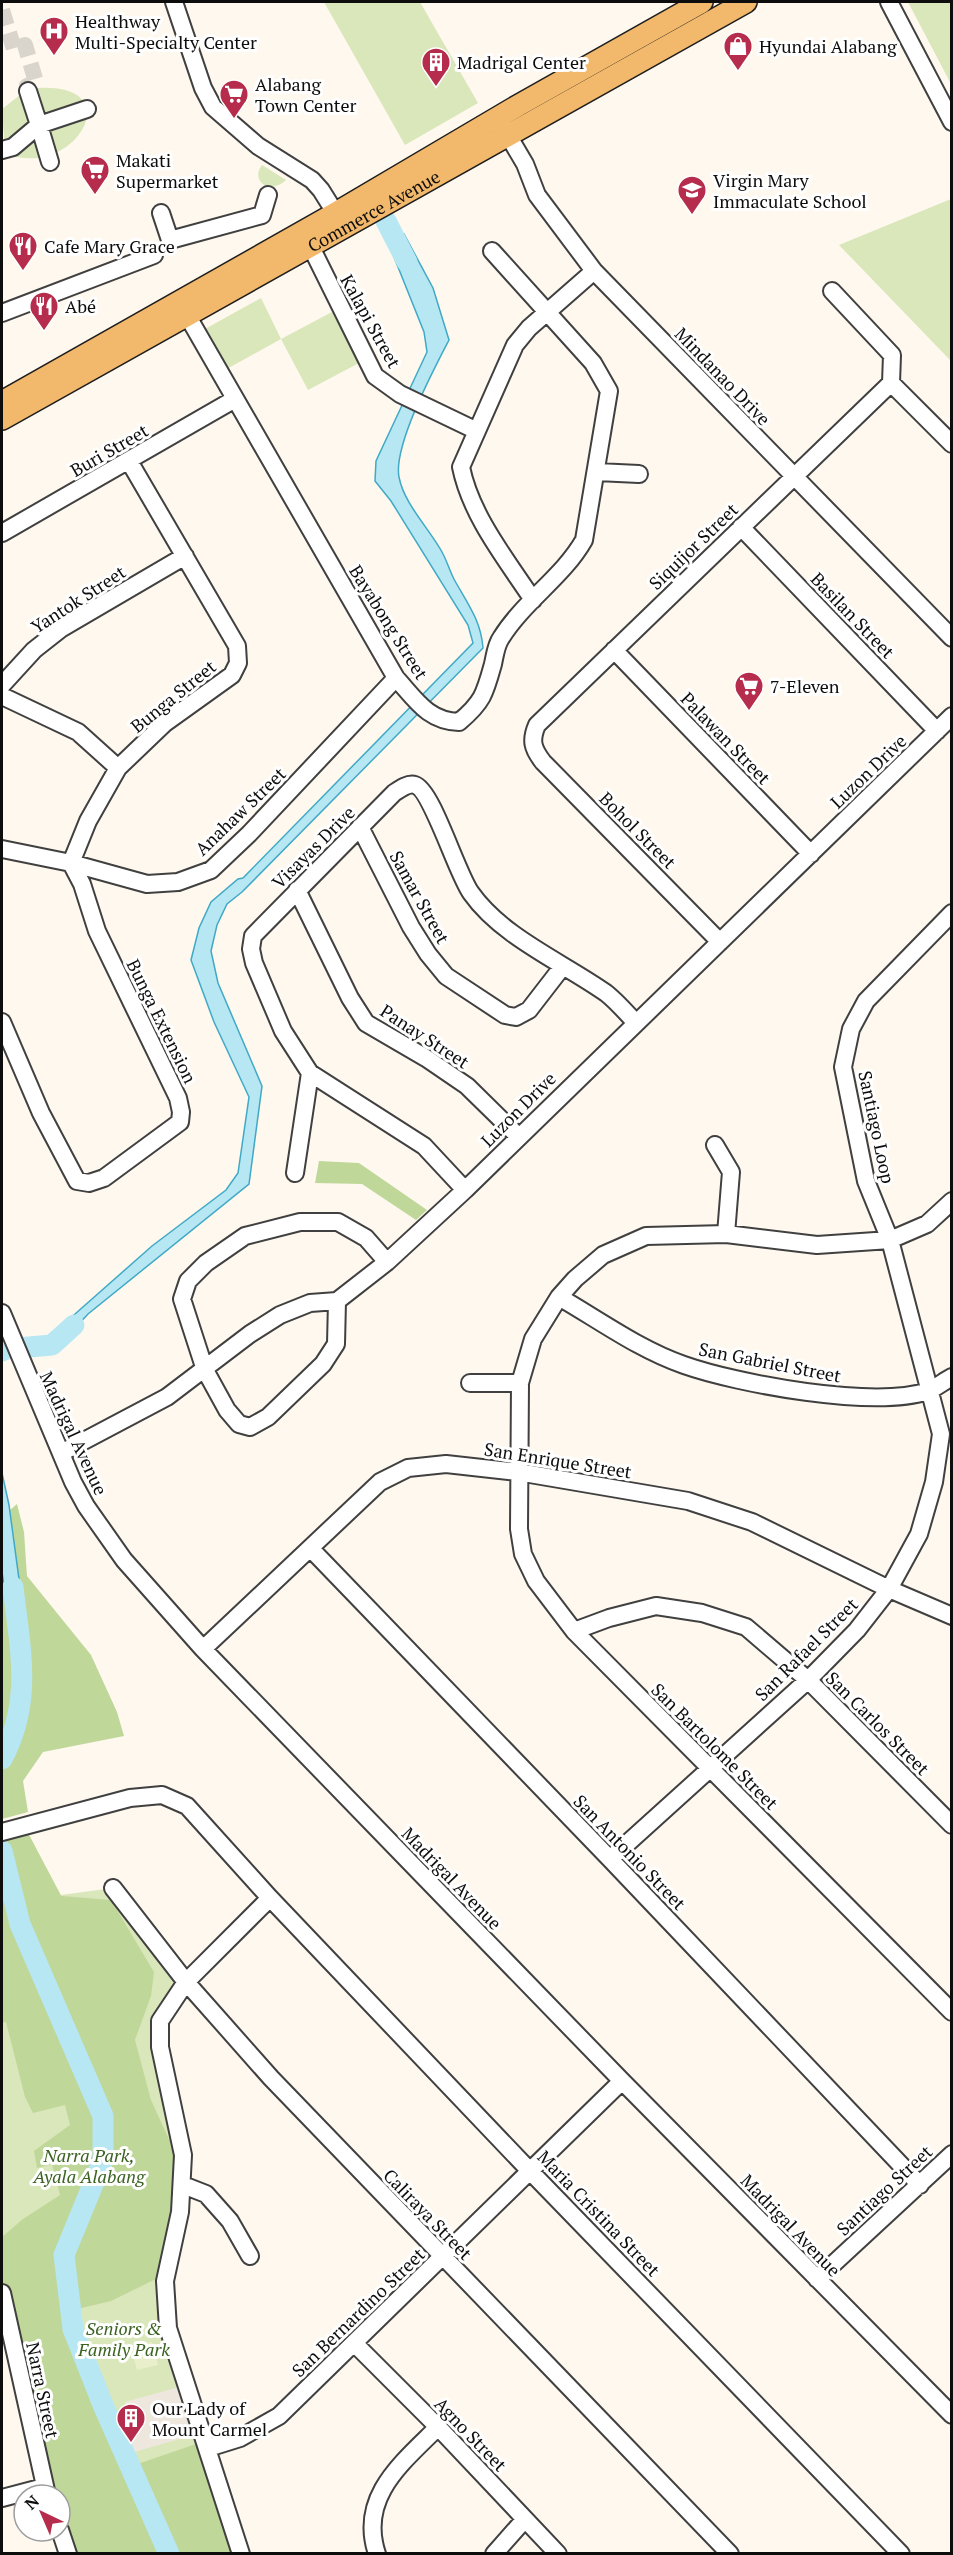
<svg xmlns="http://www.w3.org/2000/svg" width="953" height="2555" viewBox="0 0 953 2555" font-family="'PT Serif',serif">
	<rect width="100%" height="100%" fill="#fef8ee"/>
	<path fill="#d9e7ba" d="M324,2h96l58,101 -73,42z
		M908,2h43v82z
		M39,88c93,-5 34,94 -35,65 2,-13 -2,-29 -2,-44l18,-14z
		M262,165l24,15c-17,16 -36,0 -24,-15z
		M951,199v162l-112,-116z
		M261,298l20,41 51,-27 27,51 -51,27 -27,-51 -56,31 -20,-41z
		M28,1833l33,62 52,-7 72,95 -26,37 18,137 -16,172 35,115 37,109 -173,-33v-25l-58,-216v-353z"/>
	<path fill="#c0d79a" d="M319,1161l40,2 68,47 -11,10 -54,-36 -47,-1z
		M17,1504l7,28 3,44 64,79 26,57 7,24 -81,16 -20,29 5,31 -26,7v-302z
		M28,1833l33,63 50,4 43,72 -3,24 -16,44 16,60 26,57v30l-17,90 -49,24 -46,11 11,40 50,116 70,-24 37,109h-161l-12,-33v-25h-9l-2,-6 -47,-210v-42l21,-18 37,-24 -8,-31 -15,4 -3,-17 36,-26 -5,-20 -32,8 -8,-16 -19,-75 -4,1v-184z"/>
	<path fill="#e9efcb" d="M152,2342l6,23 -21,5 -6,-22z"/>
	<path fill="#eee7de" d="M179,2387l14,48 -62,18 -10,-19 10,-4 -6,-28z"/>
	<path fill="#b6e7f3" stroke="#40a9c6" stroke-width="1.5" d="M404,234l29,54 16,52c-15,29 -56,106 -50,137 5,27 30,51 43,75 5,9 8,20 13,29 13,23 26,40 28,67l-241,244 -15,12 -10,21 -6,26 7,32 44,103 -13,98 -161,130 -25,27 -38,11v-11l20,-3 30,-24 77,-68 74,-56 12,-17 11,-76 -35,-75 -23,-62 8,-32 12,-26 27,-23 5,-1 230,-235 -5,-18 -77,-124 -16,-20 1,-20 51,-109 -3,-20 -36,-90z
		M2,1473l7,32 15,111h-15l-7,-44z"/>
	<g fill="none" stroke-linecap="round" stroke-linejoin="round">
		<path stroke="#b6e7f3" stroke-width="21" d="M386,221l21,41
			M2,1351l4,-2 46,-4 22,-20
			M2,1759c31,-58 18,-110 11,-172
			M2,1851l18,73 83,192v44l-39,95 9,74 30,76 66,149"/>
		<path stroke="#dad5cc" stroke-width="16" stroke-dasharray="16 8" stroke-linecap="butt" d="M2,10l12,39 11,-4 11,37 -9,4 1,5"/>
		<g stroke="#404040" stroke-width="20">
			<path id="minor" d="M174,2l29,86 10,19 45,39 54,34 9,10 20,32
				M889,2l63,120
				M502,125l23,39 12,31 57,76 358,367
				M2,150l11,-3 26,-22 -11,-34
				M50,162l-11,-37 48,-16
				M161,213l9,27 92,-25 6,-20
				M311,247l64,129 25,18 77,37
				M832,291l60,64 -1,28 61,61
				M2,313l152,-58
				M187,315l209,363c20,22 32,43 63,44 24,-20 26,-29 34,-58 2,-9 3,-19 8,-26 23,-37 62,-61 83,-98l25,-149 -16,-28 -101,-112
				M597,472l42,2
				M741,527l196,204
				M2,533l233,-134
				M533,600c-27,-41 -62,-84 -72,-133l54,-122 14,-17 65,-57
				M614,650l197,204
				M2,685l32,-35 28,-22 123,-72
				M2,696l76,36 40,36
				M360,827l51,100 17,27 18,22 59,39 11,2 13,-7 34,-44
				M2,849l69,14 76,21 31,-2 33,-12 38,-36 147,-156
				M297,890l53,108 16,25 60,35 41,28 51,50
				M720,942l-177,-180c-10,-13 -13,-21 -6,-37l354,-342
				M2,1022l39,91 36,68 12,2 15,-5 76,-56 1,-10 -3,-14 -81,-167 -15,-47 -11,-21 17,-42 30,-53 47,-45 67,-48 6,-12 -1,-17 -108,-185
				M715,1145l16,27 -5,62
				M295,1173l15,-100
				M465,1190l-41,-44 -114,-73 -27,-42 -29,-68 -3,-14 2,-13 141,-143c6,-4 14,-10 21,-8 17,5 42,89 56,108 31,44 91,69 135,100 10,8 20,19 29,29
				M952,1201l-25,23 -37,16 -73,5 -91,-11 -80,2 -43,19 -28,24 -16,18 -26,42 -13,44 -1,146 4,25 13,27 38,50 378,381
				M559,1297c40,23 81,53 125,68 54,19 190,44 244,26 8,-3 16,-10 24,-14
				M337,1301l-1,43 -13,20 -55,53 -18,10 -11,-3 -12,-14 -22,-40 -23,-71 6,-18 18,-18 39,-27 55,-14h38l28,16 21,24
				M2,1313l71,169 13,24 38,54 79,89 419,432 330,334
				M470,1383h50
				M61,1453l106,-56 83,-63 30,-19 30,-12 27,-2 50,-39 78,-72 487,-474
				M311,1549l299,310 310,326
				M574,1631l35,-13 47,-12 46,7 44,14 62,53 144,145
				M203,1649l177,-167 28,-14 38,-4 72,8 170,29 64,21 137,67 63,27
				M2,1832l128,-34 32,-3 25,11 83,92 259,272 372,384
				M610,1859l198,-179 49,-50 32,-41 30,-55 15,-52 7,-48 -51,-194 -24,-59 -23,-114 8,-38 15,-28 86,-88
				M113,1888l73,94 85,96 459,476
				M183,2185l23,9 24,27 20,35
				M817,2279l135,-125
				M2,2293l45,202
				M354,2343l84,84 120,127
				M208,2448l32,-10 39,-22 343,-335
				M2,2498l42,-11
				M60,2530l8,24
				M241,2554l-73,-226 -3,-47 15,-69 3,-57 -23,-108v-26l26,-39 84,-84
				M377,2554c-19,-57 25,-91 61,-127
				M494,2554l31,-35"/>
		</g>
		<g stroke="#1e1e1e" stroke-width="24">
			<g id="major">
				<path d="M2,402l334,-189 183,-108 183,-103"/>
				<path id="s1" d="M2,419l744,-417"/>
			</g>
		</g>
		<use href="#minor" stroke="#fff" stroke-width="16"/>
		<use href="#major" stroke="#f2b86b" stroke-width="21"/>
	</g>
	<defs>
		<g id="hospital-pin" transform="scale(1.5)"><path d="M0 17L-7.5 6A9.5 9.5 0 1 1 7.5 6Z" fill="#b62c4c" stroke="#fff"/><path d="M-5-5h3v3.5h4V-5h3V5h-3V1.5h-4V5h-3Z" fill="#fff"/></g>
		<g id="shop-pin" transform="scale(1.5)"><path d="M0 17L-7.5 6A9.5 9.5 0 1 1 7.5 6Z" fill="#b62c4c" stroke="#fff"/><path d="M-5-2.5h2.3a2.7 3.5 0 0 1 5.4 0H5L5.5 6h-11ZM-1.5-2.5h3a1.5 2.3 0 0 0-3 0Z" fill="#fff"/></g>
		<g id="building-pin" transform="scale(1.5)"><path d="M0 17L-7.5 6A9.5 9.5 0 1 1 7.5 6Z" fill="#b62c4c" stroke="#fff"/><path d="M-4-6H4V6H1V3H-1V6H-4ZM-2.5-4.3h1.7v1.8h-1.7ZM.8-4.3h1.7v1.8H.8ZM-2.5-1h1.7V.8h-1.7ZM.8-1h1.7V.8H.8Z" fill="#fff"/></g>
		<g id="supermarket-pin" transform="scale(1.5)"><path d="M0 17L-7.5 6A9.5 9.5 0 1 1 7.5 6Z" fill="#b62c4c" stroke="#fff"/><path d="M-6-5.5h2.5l.6 2H6L4.5 2H-2.5L-4.4-4H-6ZM-1.5 3.2a1.3 1.3 0 1 0 .1 0ZM3 3.2a1.3 1.3 0 1 0 .1 0Z" fill="#fff"/></g>
		<g id="school-pin" transform="scale(1.5)"><path d="M0 17L-7.5 6A9.5 9.5 0 1 1 7.5 6Z" fill="#b62c4c" stroke="#fff"/><path d="M0-5L7-2L0 1L-7-2ZM-4 1L0 2.5L4 1V4Q0 6-4 4Z" fill="#fff"/></g>
		<g id="restaurant-pin" transform="scale(1.5)"><path d="M0 17L-7.5 6A9.5 9.5 0 1 1 7.5 6Z" fill="#b62c4c" stroke="#fff"/><path d="M-5-6h1v4h1v-4h1v4h1v-4h1v5L-1.5 .5V6h-2V.5L-5-1ZM5-6V6H3V1.5H1.5Q1.5-4 5-6Z" fill="#fff"/></g>
	</defs>
	<g fill-rule="evenodd">
		<use href="#hospital-pin" x="54" y="31"/>
		<use href="#shop-pin" x="738" y="46"/>
		<use href="#building-pin" x="436" y="62"/>
		<use href="#supermarket-pin" x="234" y="94"/>
		<use href="#supermarket-pin" x="95" y="170"/>
		<use href="#school-pin" x="692" y="190"/>
		<use href="#restaurant-pin" x="23" y="246"/>
		<use href="#restaurant-pin" x="44" y="306"/>
		<use href="#supermarket-pin" x="749" y="686"/>
		<use href="#building-pin" x="131" y="2418"/>
	</g>
	<g text-anchor="middle" dominant-baseline="central" stroke-width="6" stroke-linejoin="round" paint-order="stroke">
		<g font-size="18" fill="#0d0d0d" stroke="#fff" text-anchor="start">
			<text x="75" y="21">Healthway<tspan x="75" dy="21">Multi-Specialty Center</tspan></text>
			<text x="759" y="46">Hyundai Alabang</text>
			<text x="457" y="62">Madrigal Center</text>
			<text x="255" y="84">Alabang<tspan x="255" dy="21">Town Center</tspan></text>
			<text x="116" y="160">Makati<tspan x="116" dy="21">Supermarket</tspan></text>
			<text x="713" y="180">Virgin Mary<tspan x="713" dy="21">Immaculate School</tspan></text>
			<text x="44" y="246">Cafe Mary Grace</text>
			<text x="65" y="306">Abé</text>
			<text x="770" y="686">7-Eleven</text>
			<text x="152" y="2408">Our Lady of<tspan x="152" dy="21">Mount Carmel</tspan></text>
		</g>
		<g font-size="18" fill="#0d0d0d" stroke="#fff">
			<text stroke="none"><textPath href="#s1" startOffset="426">Commerce Avenue</textPath></text>
			<text transform="translate(371 321) rotate(61)">Kalapi Street</text>
			<text transform="translate(723 376) rotate(46)">Mindanao Drive</text>
			<text transform="translate(109 450) rotate(-30)">Buri Street</text>
			<text transform="translate(693 546) rotate(-44)">Siquijor Street</text>
			<text transform="translate(78 599) rotate(-33)">Yantok Street</text>
			<text transform="translate(853 615) rotate(46)">Basilan Street</text>
			<text transform="translate(389 622) rotate(58)">Bayabong Street</text>
			<text transform="translate(173 696) rotate(-39)">Bunga Street</text>
			<text transform="translate(726 738) rotate(46)">Palawan Street</text>
			<text transform="translate(868 771) rotate(-44)">Luzon Drive</text>
			<text transform="translate(240 811) rotate(-44)">Anahaw Street</text>
			<text transform="translate(638 830) rotate(45)">Bohol Street</text>
			<text transform="translate(313 847) rotate(-45)">Visayas Drive</text>
			<text transform="translate(420 897) rotate(61)">Samar Street</text>
			<text transform="translate(162 1021) rotate(64)">Bunga Extension</text>
			<text transform="translate(425 1036) rotate(33)">Panay Street</text>
			<text transform="translate(518 1109) rotate(-45)">Luzon Drive</text>
			<text transform="translate(877 1127) rotate(78)">Santiago Loop</text>
			<text transform="translate(770 1362) rotate(11)">San Gabriel Street</text>
			<text transform="translate(74 1433) rotate(65)">Madrigal Avenue</text>
			<text transform="translate(558 1460) rotate(9)">San Enrique Street</text>
			<text transform="translate(806 1649) rotate(-45)">San Rafael Street</text>
			<text transform="translate(878 1723) rotate(45)">San Carlos Street</text>
			<text transform="translate(715 1746) rotate(45)">San Bartolome Street</text>
			<text transform="translate(630 1852) rotate(46)">San Antonio Street</text>
			<text transform="translate(452 1878) rotate(46)">Madrigal Avenue</text>
			<text transform="translate(884 2190) rotate(-43)">Santiago Street</text>
			<text transform="translate(599 2213) rotate(46)">Maria Cristina Street</text>
			<text transform="translate(428 2214) rotate(46)">Caliraya Street</text>
			<text transform="translate(791 2225) rotate(46)">Madrigal Avenue</text>
			<text transform="translate(358 2312) rotate(-44)">San Bernardino Street</text>
			<text transform="translate(43 2390) rotate(78)">Narra Street</text>
			<text transform="translate(471 2434) rotate(46)">Agno Street</text>
		</g>
		<g font-size="18" font-style="italic" fill="#3a6221" stroke="#fff">
			<text x="89" y="2155">Narra Park,<tspan x="89" dy="21">Ayala Alabang</tspan></text>
			<text x="124" y="2328">Seniors &amp;<tspan x="124" dy="21">Family Park</tspan></text>
		</g>
	</g>
	<rect width="953" height="2555" fill="none" stroke="#0d0d0d" stroke-width="6"/>
	<g transform="translate(42 2513) rotate(316)"><circle r="28" fill="#ffffff" stroke="#9e9e9e" stroke-width="1.5"/>
	<path d="M0-4.5L10 22L0 15L-10 22Z" fill="#b62c4c"/>
	<text y="-9" font-size="16" font-weight="bold" text-anchor="middle" fill="#0d0d0d">N</text>
	</g>
</svg>
